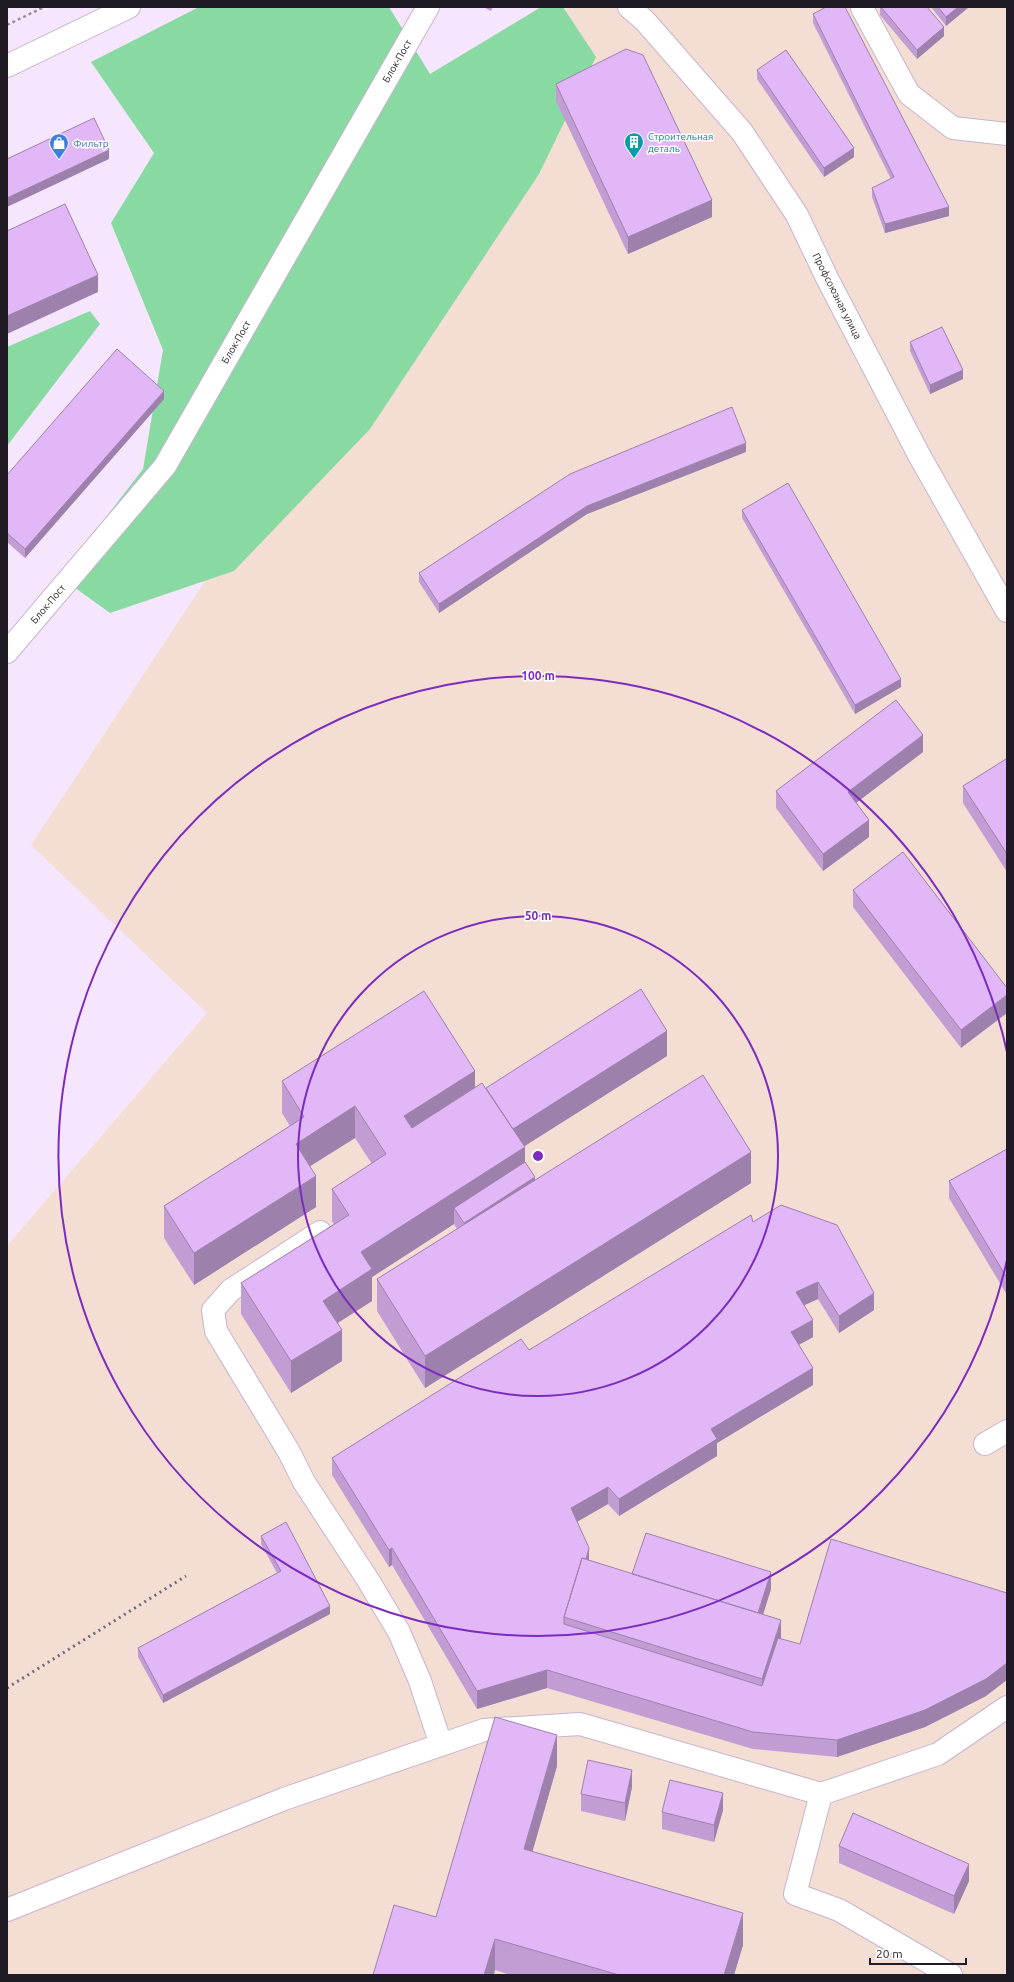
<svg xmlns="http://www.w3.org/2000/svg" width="1014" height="1982" viewBox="0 0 1014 1982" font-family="Ubuntu,sans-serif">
	<rect width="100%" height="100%" fill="#f5e6fd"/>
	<path fill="#f4ddd2" d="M568,7h439v1968h-1000v-729l200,-233 -176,-168 495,-750z"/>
	<path fill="#89daa2" d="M199,7h190l41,67 111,-67h22l33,50 -57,117 -169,255 -136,142 -124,42 -50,-36 83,-108 20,-119 -52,-127 43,-70 -63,-91z
		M90,311l10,13 -93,122v-99z"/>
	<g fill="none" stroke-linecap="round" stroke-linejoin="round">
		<g stroke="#c6b4d0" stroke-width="24">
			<path id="minor" d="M629,7l16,14 97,111 55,83 30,63 92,177 88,156
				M862,8l47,86 44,34 54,6
				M7,652l158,-186 263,-459
				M320,1232l-89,58 -18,20 3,21 73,121 15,30 64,98 31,52 21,49 21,64
				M985,1444l22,-13
				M821,1794l-26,100 44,16 112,65
				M7,1910l277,-111 200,-69 96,-6 241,70 117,-40 69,-47"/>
		</g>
		<g stroke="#c6b4d0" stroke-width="24">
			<path id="major" d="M7,66l122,-59"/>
		</g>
		<path stroke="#988d9e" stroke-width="2.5" stroke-dasharray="3 3" stroke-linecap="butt" d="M7,25l37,-18"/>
		<use href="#minor" stroke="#fff" stroke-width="22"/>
		<use href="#major" stroke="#fff" stroke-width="22"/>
		<path stroke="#736a79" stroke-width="3" stroke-dasharray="2 4" stroke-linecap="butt" d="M7,1688l179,-112"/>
	</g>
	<path fill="#c29dd4" d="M483,7h10l-2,4z
		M880,7l64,29 -27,23 -37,-44z
		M931,7h38l-23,19z
		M813,14l136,202 -64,17 -13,-36v-9l19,-9 -78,-156z
		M757,70l97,87 -30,20 -67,-98z
		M556,84l156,133 -84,37 -72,-153z
		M910,342l53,37 -33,15 -20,-43z
		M164,399l-139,159 -18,-16v-67z
		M746,452l-159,62 -148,99 -20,-31v-9z
		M742,510l159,177 -46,27 -113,-196z
		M923,752l-67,51 13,34 -46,34 -47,-63v-17z
		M1007,760v112l-44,-69v-17z
		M853,890l154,98 -46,60 -108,-141z
		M667,1056l-143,90 1,16 10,18 216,3 -326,205 -48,-77v-32l80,-50 -3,-5 -82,53v24l-34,22 4,38 -51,32 -50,-79v-31l93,-59 -2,-3v-32l40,-25 -17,-26 -45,28 6,41 -122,78 -30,-47v-32l126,-80 -8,-13v-32l204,7z
		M1007,1149v146l-58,-97v-17z
		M753,1222l121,88 -35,23 -21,-34 -14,6 9,32 -14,8 14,40 -96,58v13l-98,60 -11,-12 -31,18 12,38 43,14 139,15 -8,25 18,25 205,57 -61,31 -88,30 -84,-8 -206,-61 -70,21 -85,-144 -3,2 -57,-92v-17l197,-108z
		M261,1536l69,78 -167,89 -25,-46v-9l139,-75 -16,-29z
		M557,1766l-25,86 211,93 -9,30h-223l-16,-5 -59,-53z
		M632,1787l-7,34 -44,-10v-17z
		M723,1810l-9,32 -52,-13v-17z
		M839,1846l130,35 -15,33 -115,-51z"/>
	<path fill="#9e80ad" d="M958,7h11l-23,19v-9z
		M944,27v9l-27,23v-9z
		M854,148v9l-30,20v-9z
		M109,150v9l-102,48v-9z
		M712,200v17l-84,37v-17z
		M949,207v9l-64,17v-9z
		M98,275v17l-91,42v-18z
		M963,370v9l-33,15v-9z
		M164,391v8l-139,159v-9z
		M746,443v9l-159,62 -148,99v-9l148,-98z
		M901,679v8l-46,27v-9z
		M923,735v17l-75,57v-17z
		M869,820v17l-46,34v-17z
		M1007,995v18l-46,35v-18z
		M667,1031v25l-158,100v-25z
		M475,1071v32l-71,45v-32z
		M355,1106v32l-59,37v-31z
		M525,1147v32l-71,29v16l-82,53v24l-49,31v-31l38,-49z
		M751,1152v31l-326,205v-32z
		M316,1176v31l-122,78v-32z
		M535,1177v17l-71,47v-18z
		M818,1282v17l-22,10v-17z
		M874,1293v17l-35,23v-17z
		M813,1320v17l-22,12v-17z
		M342,1330v31l-51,32v-32z
		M813,1368v17l-96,58v13l-98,60v-17l92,-70z
		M608,1487v17l-37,21v-17z
		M392,1548v17l-3,2v-17z
		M589,1548v17l-23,53z
		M771,1572v17l-15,48v-17z
		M330,1606v8l-167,89v-8z
		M781,1620v25l-19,59v-25z
		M1007,1663v17l-21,16 -61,31 -88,30v-17z
		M547,1670v18l-70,21v-18z
		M557,1735v31l-33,115v-32z
		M632,1770v17l-7,34v-18z
		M723,1793v17l-9,32v-17z
		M969,1864v17l-15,33v-18z
		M743,1913v32l-9,30h-10z
		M495,1939v31l-1,5h-10z"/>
	<path fill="#e1b7f7" stroke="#9e80ad" d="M826,7h19l104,200 -64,17 -13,-36 22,-11 -81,-163z
		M881,7h46l17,20 -27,23z
		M938,7h20l-12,10z
		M626,49l17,6 69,145 -84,37 -72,-153z
		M786,50l68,98 -30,20 -67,-98z
		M94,118l15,32 -102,48v-39z
		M65,204l33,71 -91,41v-85z
		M942,327l21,43 -33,15 -20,-43z
		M117,349l47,42 -139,158 -18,-16v-58z
		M732,407l14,36 -159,63 -148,98 -20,-31 151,-99z
		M788,483l113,196 -46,26 -113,-195z
		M896,700l27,35 -75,57 21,28 -46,34 -47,-63z
		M1006,759l1,1v94l-44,-68z
		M903,852l104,136v7l-46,35 -108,-140z
		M641,989l26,42 -154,98 -27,-41z
		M424,991l51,80 -71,45 8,12 70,-45 43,64 -164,105 11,17 -49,32 19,29 -51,31 -50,-78 108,-68 -17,-26 54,-35 -31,-48 -59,38 20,32 -122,77 -30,-47 140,-89 -22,-36z
		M703,1075l48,77 -326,204 -48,-77z
		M1007,1149v129l-58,-97z
		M525,1162l10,15 -71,46 -10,-15z
		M781,1205l56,20 37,68 -35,23 -21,-34 -22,10 17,28 -22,12 22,36 -102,61 6,10 -98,60 -11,-12 -37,21 18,40 -3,11 -4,-1 -18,59v7l198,62 16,-48 22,6 31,-105 176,54v70l-21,16 -61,31 -88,30 -84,-8 -206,-62 -70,21 -85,-143 -3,2 -57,-92 189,-119 8,11 222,-135 2,7z
		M286,1522l44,84 -167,89 -25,-47 143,-77 -20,-35z
		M646,1533l125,39 -13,41 -126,-39z
		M582,1558l199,62 -19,59 -198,-62z
		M495,1717l62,18 -33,114 219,64 -19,62h-105l-124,-36 -11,36h-111l21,-70 42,12z
		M588,1760l44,10 -7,33 -44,-9z
		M670,1780l53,13 -9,32 -52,-13z
		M853,1813l116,51 -15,32 -115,-50z"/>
	<g fill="none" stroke="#7b2cbf" stroke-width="2">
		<circle cx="538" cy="1156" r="240"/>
		<path d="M1007 1260A480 480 0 1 1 1007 1052"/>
	</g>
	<defs>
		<g id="building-pin" transform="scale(1)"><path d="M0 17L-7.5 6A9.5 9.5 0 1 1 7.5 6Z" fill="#0f9aa8" stroke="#fff"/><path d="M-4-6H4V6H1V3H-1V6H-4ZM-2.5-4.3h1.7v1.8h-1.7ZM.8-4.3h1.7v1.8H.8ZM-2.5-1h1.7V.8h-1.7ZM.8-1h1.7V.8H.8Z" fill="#fff"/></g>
		<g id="shop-pin" transform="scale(1)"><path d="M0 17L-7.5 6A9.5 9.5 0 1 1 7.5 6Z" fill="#3f7fe0" stroke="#fff"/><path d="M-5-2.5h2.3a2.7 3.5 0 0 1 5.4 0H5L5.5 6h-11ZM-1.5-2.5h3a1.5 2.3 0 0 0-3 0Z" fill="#fff"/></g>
	</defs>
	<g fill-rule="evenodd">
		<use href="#building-pin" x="634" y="142"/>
		<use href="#shop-pin" x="59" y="143"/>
	</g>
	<g text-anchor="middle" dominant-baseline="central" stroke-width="3" stroke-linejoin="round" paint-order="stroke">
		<g font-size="10" fill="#201a24" stroke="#fff">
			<text transform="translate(397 61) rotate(-60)">Блок-Пост</text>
			<text transform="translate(837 296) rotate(63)">Профсоюзная улица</text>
			<text transform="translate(236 342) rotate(-60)">Блок-Пост</text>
			<text transform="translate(48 604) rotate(-50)">Блок-Пост</text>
		</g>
		<g font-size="10" fill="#0d838f" stroke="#fff" text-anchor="start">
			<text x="648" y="136">Строительная<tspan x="648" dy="12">деталь</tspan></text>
		</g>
		<g font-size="10" fill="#366cbe" stroke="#fff" text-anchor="start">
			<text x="73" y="143">Фильтр</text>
		</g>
	</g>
	<circle cx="538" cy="1156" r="6" fill="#7b2cbf" stroke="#fff" stroke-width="2"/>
	<g font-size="12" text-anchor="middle" font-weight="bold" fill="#7b2cbf" stroke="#fff" stroke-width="3" stroke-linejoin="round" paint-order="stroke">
		<text x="538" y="680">100 m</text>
		<text x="538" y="920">50 m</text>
	</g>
	<rect width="1014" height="1982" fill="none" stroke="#201a24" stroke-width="16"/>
	<path d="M870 1958v6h96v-6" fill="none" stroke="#201a24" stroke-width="2"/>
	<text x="876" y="1958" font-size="12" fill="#201a24" stroke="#ffffff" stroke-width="3" paint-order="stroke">20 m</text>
</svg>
